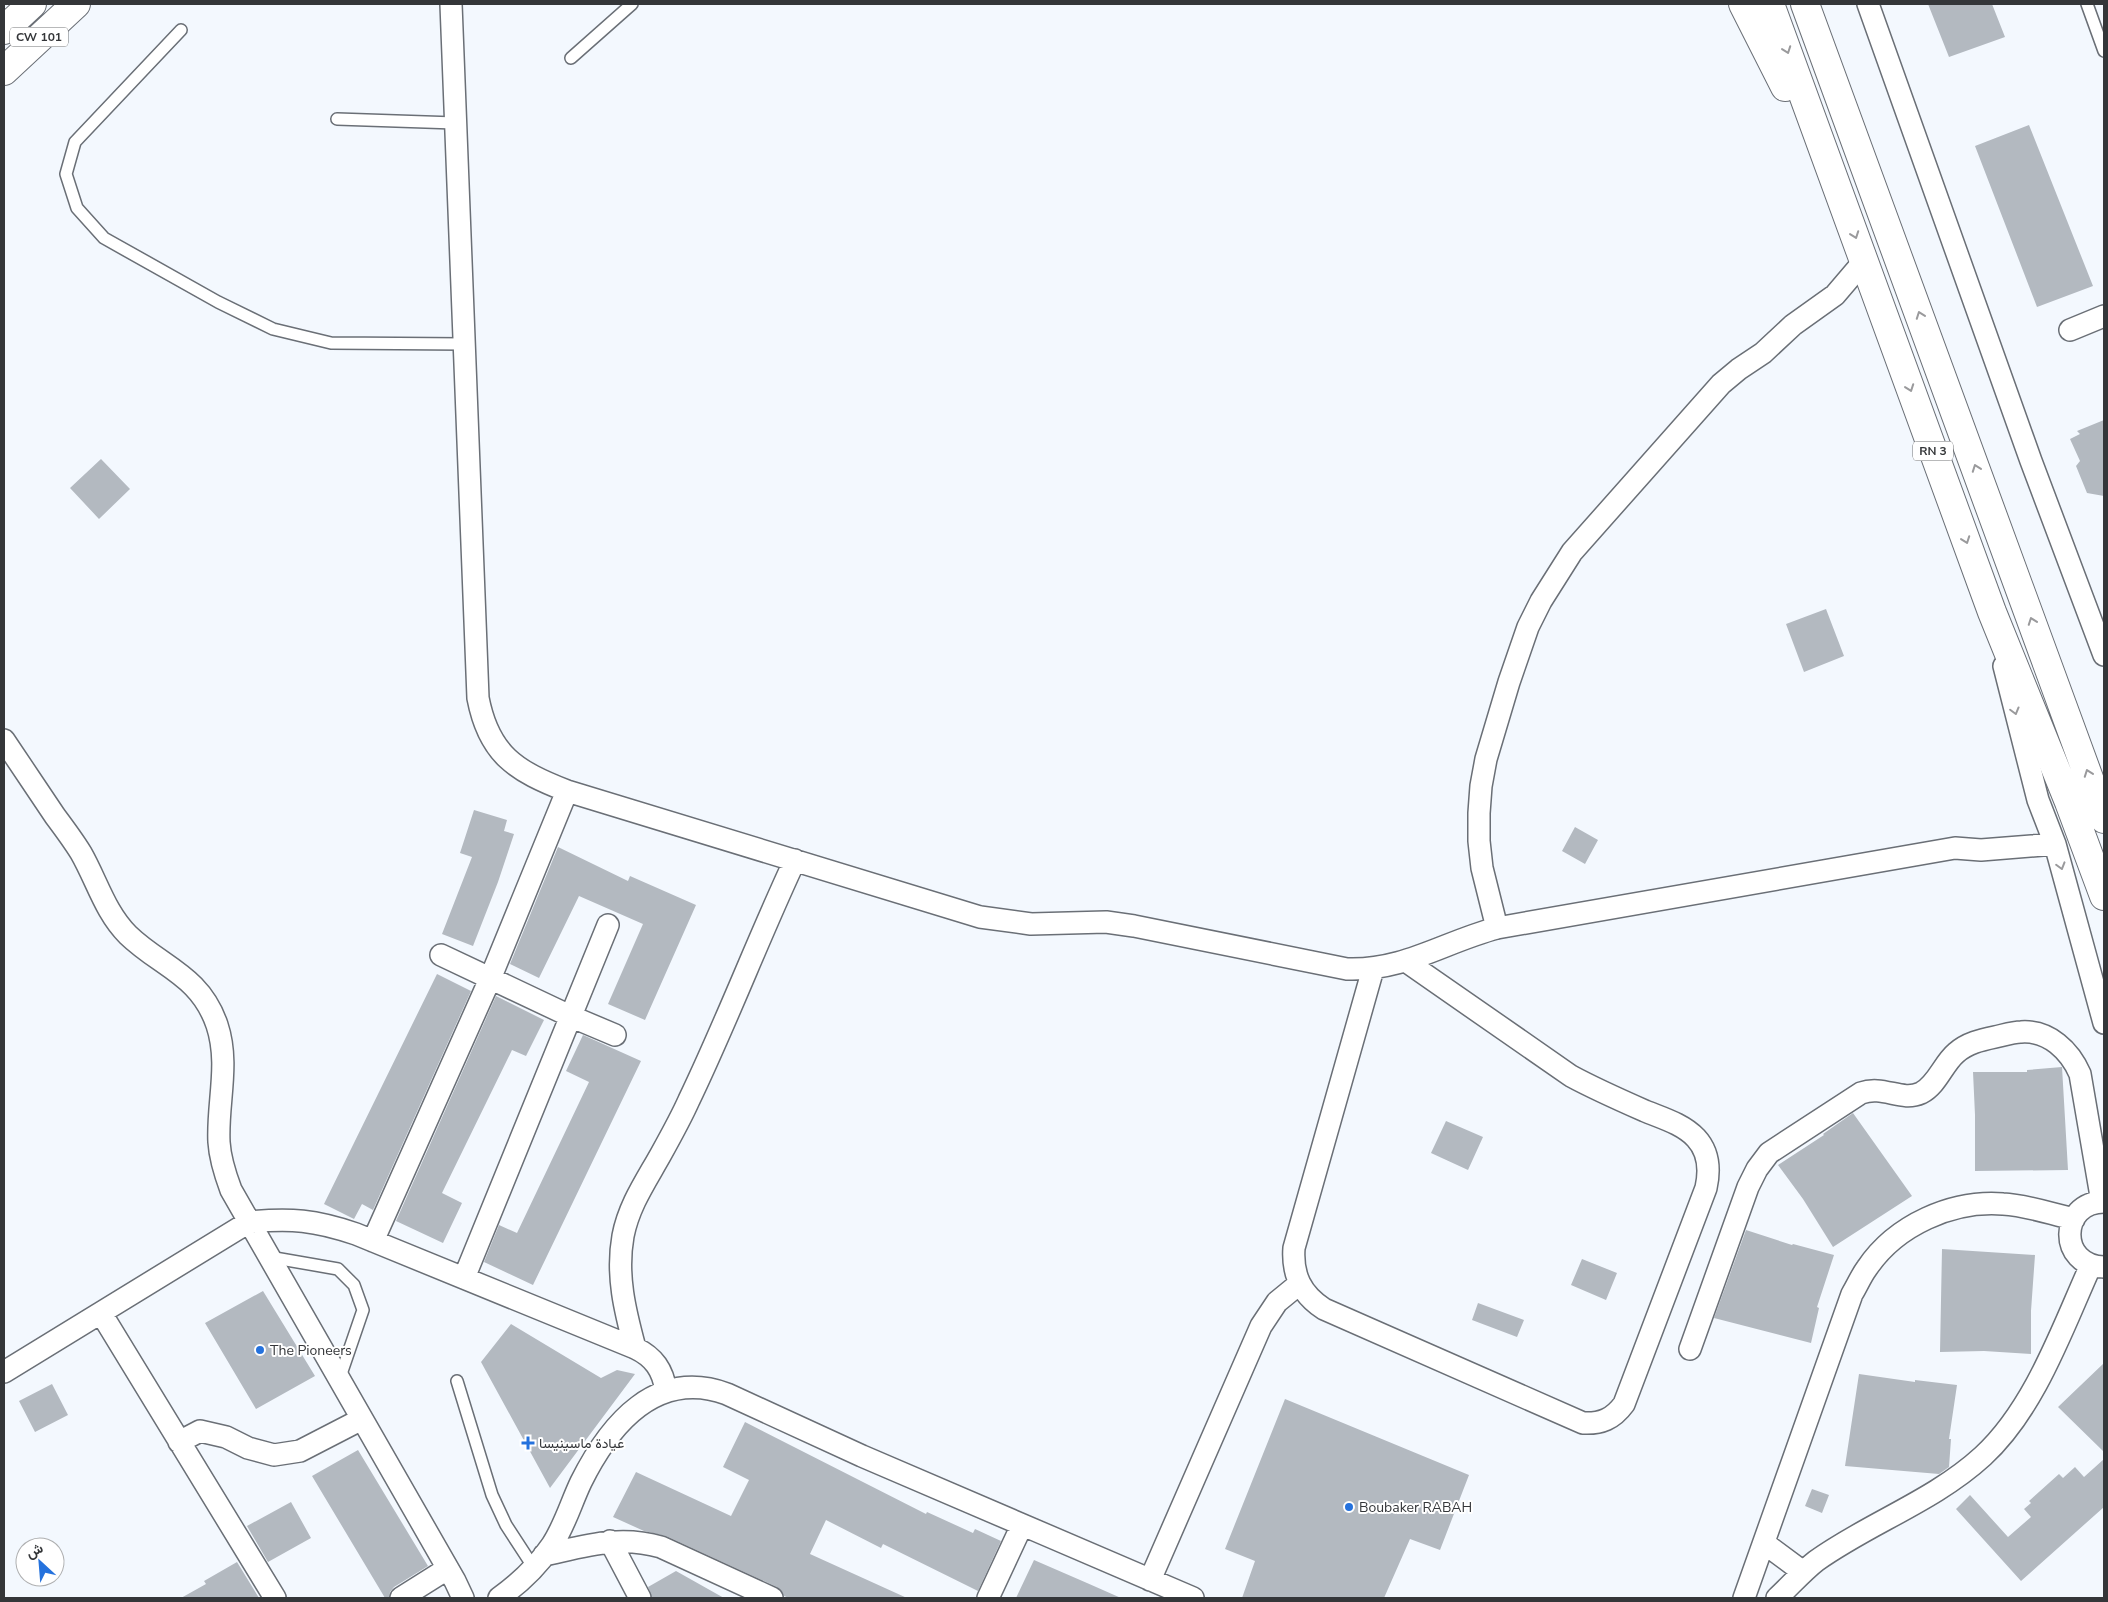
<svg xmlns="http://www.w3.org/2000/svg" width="2108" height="1602" viewBox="0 0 2108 1602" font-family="'Nunito Sans',Vazirmatn,sans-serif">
	<rect width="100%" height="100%" fill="#f3f8fe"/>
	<path fill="#b3b9c0" d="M1928,4h64l13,33 -56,20z
		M2029,125l64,161 -56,21 -62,-161z
		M2104,420v76l-17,-3 -11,-27 4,-5 -10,-22 10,-5 -3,-3z
		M101,459l29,30 -31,30 -29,-31z
		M1826,609l18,47 -40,16 -18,-48z
		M474,810l33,10 -3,11 10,3 -16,48 -25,64 -31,-12 30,-77 -12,-4z
		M1575,827l23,13 -13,24 -23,-13z
		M558,847l70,34 2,-5 66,29 -51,115 -37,-16 35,-80 -64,-28 -40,82 -29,-14z
		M437,974l34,17 -98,219 -11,-6 -8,15 -30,-15z
		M496,996l48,24 -18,36 -14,-6 -70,143 20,10 -19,40 -47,-22z
		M583,1035l58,26 -108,224 -49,-23 15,-37 18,8 72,-151 -23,-11z
		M2062,1067l6,103 -93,1v-56l-2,-43h54v-2z
		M1853,1113l59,83 -79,51 -30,-48 -25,-34 46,-30 -1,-1z
		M1446,1121l37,16 -15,33 -37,-17z
		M1746,1230l46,15 1,-1 41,11 -17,52 2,1 -8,35 -97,-25z
		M1942,1249l93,6 -4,56v43l-47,-3 -44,1z
		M1582,1259l35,14 -11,27 -35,-15z
		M263,1291l52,85 -59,33 -51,-86z
		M1478,1303l46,17 -7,17 -45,-17z
		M511,1324l90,54 16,-8 18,4 -85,114 -69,-126z
		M2104,1363v89l-46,-45z
		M1859,1374l56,8v-2l42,5 -8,54h2l-2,28 -10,7 -94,-8z
		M52,1384l16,31 -33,17 -16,-31z
		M1285,1399l184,76 -29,75 -30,-11 -26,59h-142l13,-37 -30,-12z
		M745,1422l181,92 1,-2 46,21 2,-4 26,12 -23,50 -95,-47 -2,4 -55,-28 -16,34 97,44h-118l-5,-2 -7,-9 -111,-51 -22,-5 -31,-14 23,-45 95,44 18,-36 -26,-13z
		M358,1450l70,116 -34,21 -4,5 -1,6h-4l-73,-122z
		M2104,1459v48l-83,74 -65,-72 14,-14 38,42 23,-20 -7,-8 7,-6 -2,-2 30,-27 4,4 12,-11 9,10z
		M1812,1489l17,6 -7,18 -17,-7z
		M291,1502l20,36 -43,24 -21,-36z
		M1034,1560l53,23 34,15h-105z
		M237,1562l22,36h-78l25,-14 -2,-3z
		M676,1571l48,27h-72l-4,-11z"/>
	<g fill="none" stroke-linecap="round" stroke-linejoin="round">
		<g stroke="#6a6f76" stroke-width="14">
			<path id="service" d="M2087,4l17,47
				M181,30l-106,112 -9,32 11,34 27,30 114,64 55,27 58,14 133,1
				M571,58l61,-54
				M337,119l118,4
				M269,1257l69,12 16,16 9,25 -24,70
				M457,1381l35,114 14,30 28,43"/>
		</g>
		<g stroke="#6a6f76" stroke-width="24">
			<path id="minor" d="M451,4l27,694c11,57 38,73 89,93l413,126 51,7 75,-2 28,4 213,43c57,2 97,-27 150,-41l458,-80 26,2 74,-6
				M1868,4l163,457 73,194
				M2070,330l34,-14
				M2004,666l34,134 17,44 49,179
				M4,740c17,25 34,51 51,76 9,12 18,24 26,37 16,28 24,59 47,82 33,32 72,40 89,90 13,39 0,78 2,117 1,17 6,32 12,48l224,391 8,17
				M1497,928l-15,-60 -3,-27v-28l2,-27 5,-27 23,-77 19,-55 13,-26 31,-49 149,-168 18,-15 24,-16 30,-28 42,-30 29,-34
				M441,955l129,61 45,19
				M1373,969l-79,279c-2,27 7,46 30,61l259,114c18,1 30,-4 41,-19l82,-216c4,-18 3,-36 -10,-50 -13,-14 -34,-20 -51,-27 -25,-11 -50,-22 -74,-35l-164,-114
				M373,1241l117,-262 77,-188
				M2104,1267c-46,-1 -45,-65 0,-65
				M464,1278l144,-353
				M101,1313l174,285
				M635,1348c-10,-37 -19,-73 -12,-112 6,-31 23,-55 38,-82 10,-18 20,-36 28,-54 38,-79 69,-161 106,-240
				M1690,1349l58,-162 9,-18 12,-16 92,-60c23,-8 40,9 60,0 16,-8 22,-29 35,-40 11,-10 25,-13 39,-16 9,-2 18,-5 26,-5 28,-2 49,19 59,42l22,128
				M4,1372l245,-150c42,-4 66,-2 107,12l279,114c19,9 28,22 31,43
				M179,1442l21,-11 26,6 22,11 26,7 26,-4 62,-32
				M610,1541l30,57
				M1764,1543l39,29
				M544,1555c42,-9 75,-20 117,-8l111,51
				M1150,1580l111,-254 16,-24 22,-18
				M401,1598l46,-29
				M499,1598c21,-15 38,-31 53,-53 13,-20 19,-42 29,-63 29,-58 75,-114 146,-88l135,62 331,142
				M988,1598l34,-73
				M1744,1598l108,-304c5,-8 9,-18 15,-26 29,-43 85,-68 136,-64 23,1 48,10 71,15
				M1777,1598c13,-12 25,-26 39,-37 53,-38 118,-60 167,-105 52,-48 79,-127 108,-191"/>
		</g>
		<g stroke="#6a6f76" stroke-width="30">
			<path id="trunk" d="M1743,4l42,83
				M1770,4l222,608 77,190 35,94
				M1805,4l299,815
				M4,30l28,-26
				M4,71l72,-67"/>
		</g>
		<use href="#service" stroke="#fff" stroke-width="11"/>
		<use href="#minor" stroke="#fff" stroke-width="21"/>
		<use href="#trunk" stroke="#fff" stroke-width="28"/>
	</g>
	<defs><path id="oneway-chevron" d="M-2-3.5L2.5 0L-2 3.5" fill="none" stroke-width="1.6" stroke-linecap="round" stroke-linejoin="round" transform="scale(1.25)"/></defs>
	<g stroke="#9a9a9c">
		<use href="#oneway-chevron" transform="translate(1787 50) rotate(70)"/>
		<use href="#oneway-chevron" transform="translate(1855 235) rotate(70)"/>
		<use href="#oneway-chevron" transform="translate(1920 315) rotate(-110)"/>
		<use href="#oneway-chevron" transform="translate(1910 388) rotate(70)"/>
		<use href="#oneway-chevron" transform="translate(1976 468) rotate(-110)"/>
		<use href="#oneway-chevron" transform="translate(1966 540) rotate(70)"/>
		<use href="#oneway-chevron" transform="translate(2032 621) rotate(-110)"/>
		<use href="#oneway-chevron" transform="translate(2015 711) rotate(75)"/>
		<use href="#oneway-chevron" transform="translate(2088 773) rotate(-110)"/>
		<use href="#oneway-chevron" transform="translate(2061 866) rotate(74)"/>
	</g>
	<g fill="#2572dd" stroke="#fff" stroke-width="2">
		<circle cx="260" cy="1350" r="5"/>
		<path d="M525.5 1435.5h5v5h5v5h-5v5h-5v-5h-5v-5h5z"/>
		<circle cx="1349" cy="1507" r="5"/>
	</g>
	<g text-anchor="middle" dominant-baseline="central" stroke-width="4" stroke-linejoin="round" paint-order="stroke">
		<g fill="#fff" stroke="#717274" stroke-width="1">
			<rect x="10" y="27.5" width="58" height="19" rx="4"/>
			<rect x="1913" y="441.5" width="40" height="19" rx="4"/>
		</g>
		<g font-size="12" font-weight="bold" fill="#343639">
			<text x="39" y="37">CW 101</text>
			<text x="1933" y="451">RN 3</text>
		</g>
		<g font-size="14" fill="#343639" stroke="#fff" text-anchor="start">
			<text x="270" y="1350">The Pioneers</text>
			<text x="539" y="1443">عيادة ماسينيسا</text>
			<text x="1359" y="1507">Boubaker RABAH</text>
		</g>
	</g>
	<rect width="2108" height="1602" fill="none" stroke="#343639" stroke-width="10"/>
	<g transform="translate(40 1562) rotate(334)"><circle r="24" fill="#ffffff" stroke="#aeafb0"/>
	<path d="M0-4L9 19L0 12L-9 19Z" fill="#2572dd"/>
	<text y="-8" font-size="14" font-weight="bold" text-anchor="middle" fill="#343639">ش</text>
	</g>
</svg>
